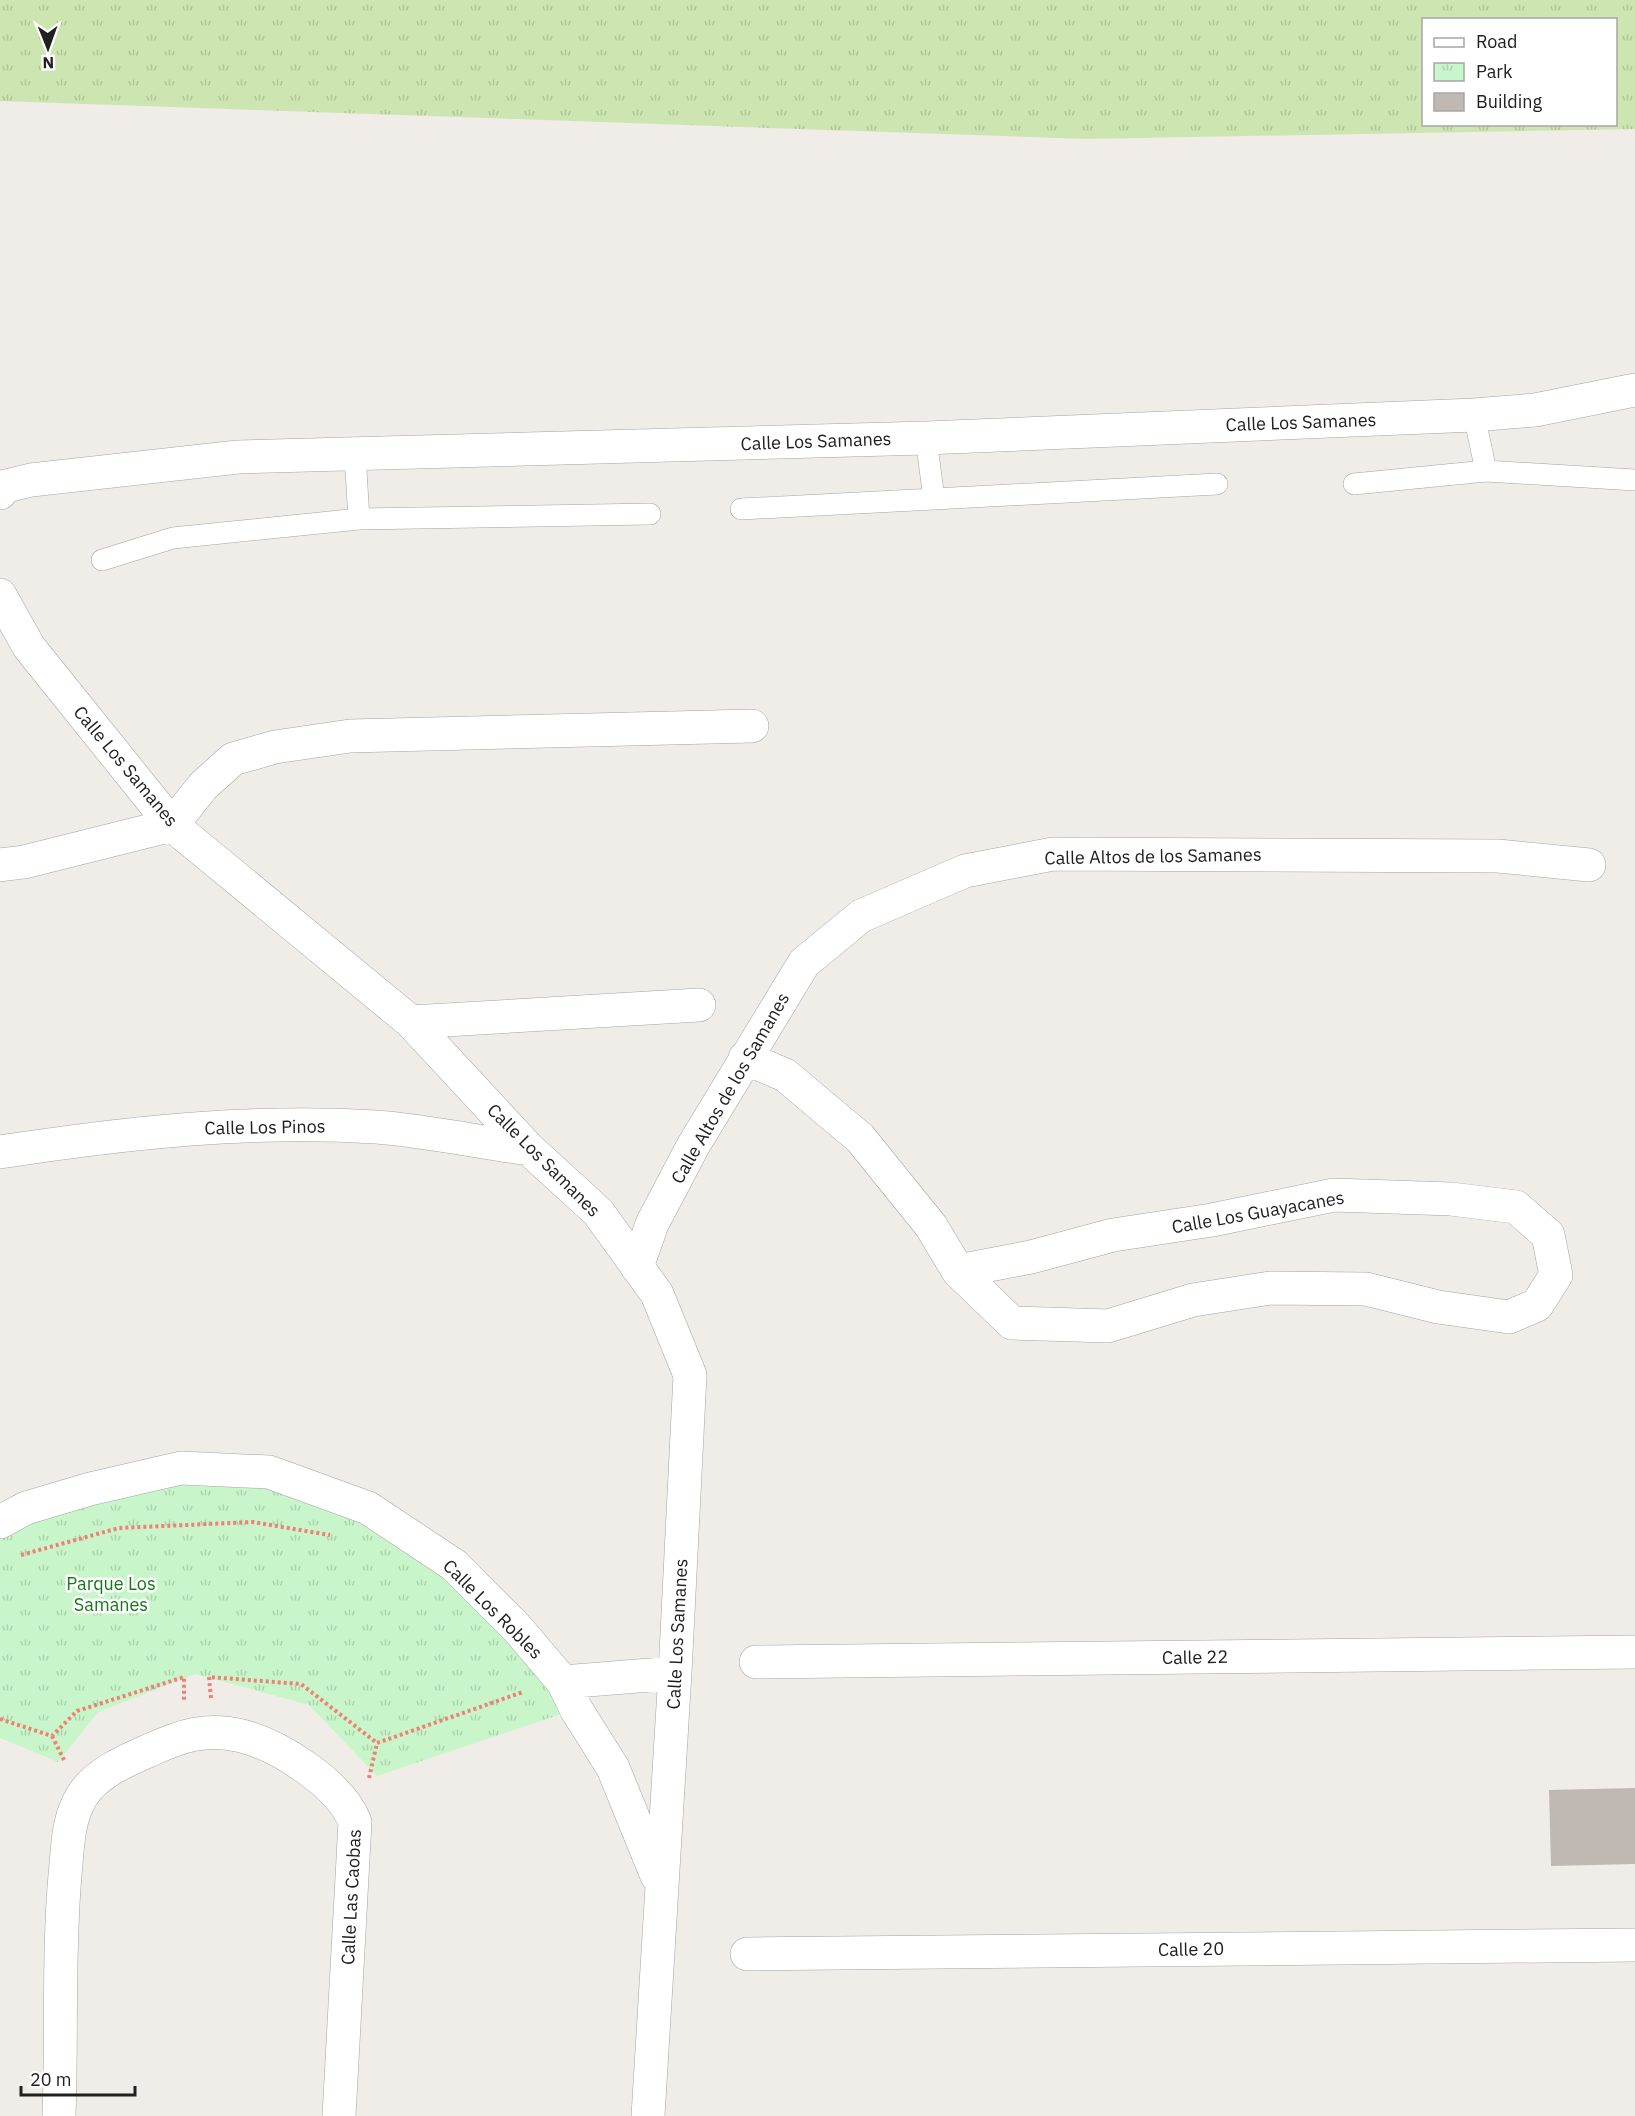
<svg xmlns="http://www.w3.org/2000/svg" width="1635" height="2116" viewBox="0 0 1635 2116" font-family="'IBM Plex Sans',sans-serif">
	<defs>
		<pattern id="grass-tufts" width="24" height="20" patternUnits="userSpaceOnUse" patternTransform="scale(1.5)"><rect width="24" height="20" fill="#cde6b1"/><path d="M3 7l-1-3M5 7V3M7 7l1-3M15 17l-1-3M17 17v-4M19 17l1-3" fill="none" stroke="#b0c598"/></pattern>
		<pattern id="park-tufts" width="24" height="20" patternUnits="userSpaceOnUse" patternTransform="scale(1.5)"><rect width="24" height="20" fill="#c8f6ca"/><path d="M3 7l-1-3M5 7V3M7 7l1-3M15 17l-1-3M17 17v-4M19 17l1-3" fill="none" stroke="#acd3ad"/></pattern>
	</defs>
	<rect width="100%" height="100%" fill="#f0ece7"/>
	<path fill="url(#grass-tufts)" fill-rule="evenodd" d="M0,0h1635v129l-549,10 -1086,-38zM1424,20h192v104h-192z"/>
	<path fill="url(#park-tufts)" d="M269,1472l185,93 122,144 -199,67 -68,-71 -114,-31 -97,38 -40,50 -58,-24v-213l90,-36z"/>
	<path fill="#c0b8b3" d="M1635,1788v76l-84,2 -2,-76z"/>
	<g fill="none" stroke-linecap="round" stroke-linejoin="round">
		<g stroke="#a4a4a4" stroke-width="22">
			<path id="lane" d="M1474,415l12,56 149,9
				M926,438l8,61 283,-15
				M355,454l4,65 291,-5
				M1354,484l132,-13
				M741,509l193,-10
				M102,560l71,-22 186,-19"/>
		</g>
		<g stroke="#a4a4a4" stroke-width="34">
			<path id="street" d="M0,493l2,-6 29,-7 207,-23 688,-19 548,-23 61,-5 100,-20
				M0,595l29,52 143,178 239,197 118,127 69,63 59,82 33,81 -15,298 -27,443
				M172,825l31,-39 30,-27 42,-12 75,-11 402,-10
				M0,865l24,-3 148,-37
				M411,1022l288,-17
				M745,1058l40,17 75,63 71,88 27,45 54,52 96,3 85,-26 77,-12 96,1 72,18 71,10 28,-12 19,-30 -8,-40 -32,-28 -65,-8 -117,-4 -122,25 -99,15 -82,22 -73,14
				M0,1152c125,-19 249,-33 376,-25 51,4 103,15 153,22
				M637,1267l15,-43 41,-78 111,-183 57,-47 104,-45 88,-17 445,2 91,9
				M0,1522l26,-14 64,-19 91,-21 88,4 99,36 86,57 62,62 47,55 13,27 37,59 44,108
				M756,1662l879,-10
				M563,1682l112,-9
				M747,1954l888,-9
				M59,2116c3,-81 -1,-161 6,-241 3,-28 2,-55 17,-79 14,-23 45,-36 68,-46 31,-14 56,-23 92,-14 38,10 98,48 113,86l-16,294"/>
		</g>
		<path stroke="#f07f78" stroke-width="4" stroke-dasharray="3 3" stroke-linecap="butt" d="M21,1555l98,-27 134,-6 77,13
			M211,1698l-2,-21 92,7 76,59
			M0,1719l52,17 25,-25 107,-34v23
			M52,1736l12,24
			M369,1778l8,-35 146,-51"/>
		<use href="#lane" stroke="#fff" stroke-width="21"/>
		<use href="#street" stroke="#fff" stroke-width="33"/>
	</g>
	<g text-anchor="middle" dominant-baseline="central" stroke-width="5" stroke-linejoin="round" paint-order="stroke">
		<g font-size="18" fill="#202020" stroke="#fff">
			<text transform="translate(1301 422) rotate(-2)">Calle Los Samanes</text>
			<text transform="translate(816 441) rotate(-2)">Calle Los Samanes</text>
			<text transform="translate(126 766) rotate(50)">Calle Los Samanes</text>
			<text transform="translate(1153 856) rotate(-1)">Calle Altos de los Samanes</text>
			<text transform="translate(730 1088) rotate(-60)">Calle Altos de los Samanes</text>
			<text transform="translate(265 1127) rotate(-1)">Calle Los Pinos</text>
			<text transform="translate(544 1160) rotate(45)">Calle Los Samanes</text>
			<text transform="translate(1258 1212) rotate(-10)">Calle Los Guayacanes</text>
			<text transform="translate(493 1609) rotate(45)">Calle Los Robles</text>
			<text transform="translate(677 1634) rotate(-87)">Calle Los Samanes</text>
			<text transform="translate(1195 1657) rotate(-1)">Calle 22</text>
			<text transform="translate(351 1897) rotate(-87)">Calle Las Caobas</text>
			<text transform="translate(1191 1949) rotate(-1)">Calle 20</text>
		</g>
		<g font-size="18" fill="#147718" stroke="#fff">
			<text x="111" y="1583">Parque Los<tspan x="111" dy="21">Samanes</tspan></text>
		</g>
	</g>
	<rect x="1422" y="18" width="195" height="108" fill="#ffffff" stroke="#a6a6a6" stroke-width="1.5"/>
	<rect x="1434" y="38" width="30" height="9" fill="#ffffff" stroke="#a6a6a6" stroke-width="1.5"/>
	<text x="1476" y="48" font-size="18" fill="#202020">Road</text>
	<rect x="1434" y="63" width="30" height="18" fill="url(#park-tufts)" stroke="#a6a6a6" stroke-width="1.5"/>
	<text x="1476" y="78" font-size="18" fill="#202020">Park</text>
	<rect x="1434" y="93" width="30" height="18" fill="#c0b8b3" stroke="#a6a6a6" stroke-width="1.5"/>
	<text x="1476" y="108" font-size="18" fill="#202020">Building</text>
	<g transform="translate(48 48) rotate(179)" stroke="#ffffff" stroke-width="4.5" paint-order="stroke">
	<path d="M0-4.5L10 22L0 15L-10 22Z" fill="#202020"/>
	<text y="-9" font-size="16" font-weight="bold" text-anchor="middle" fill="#202020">N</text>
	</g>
	<path d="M21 2086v9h114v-9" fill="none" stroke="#202020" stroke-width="3"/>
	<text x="30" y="2086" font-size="18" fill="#202020" stroke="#ffffff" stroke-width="4.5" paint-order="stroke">20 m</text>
</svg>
